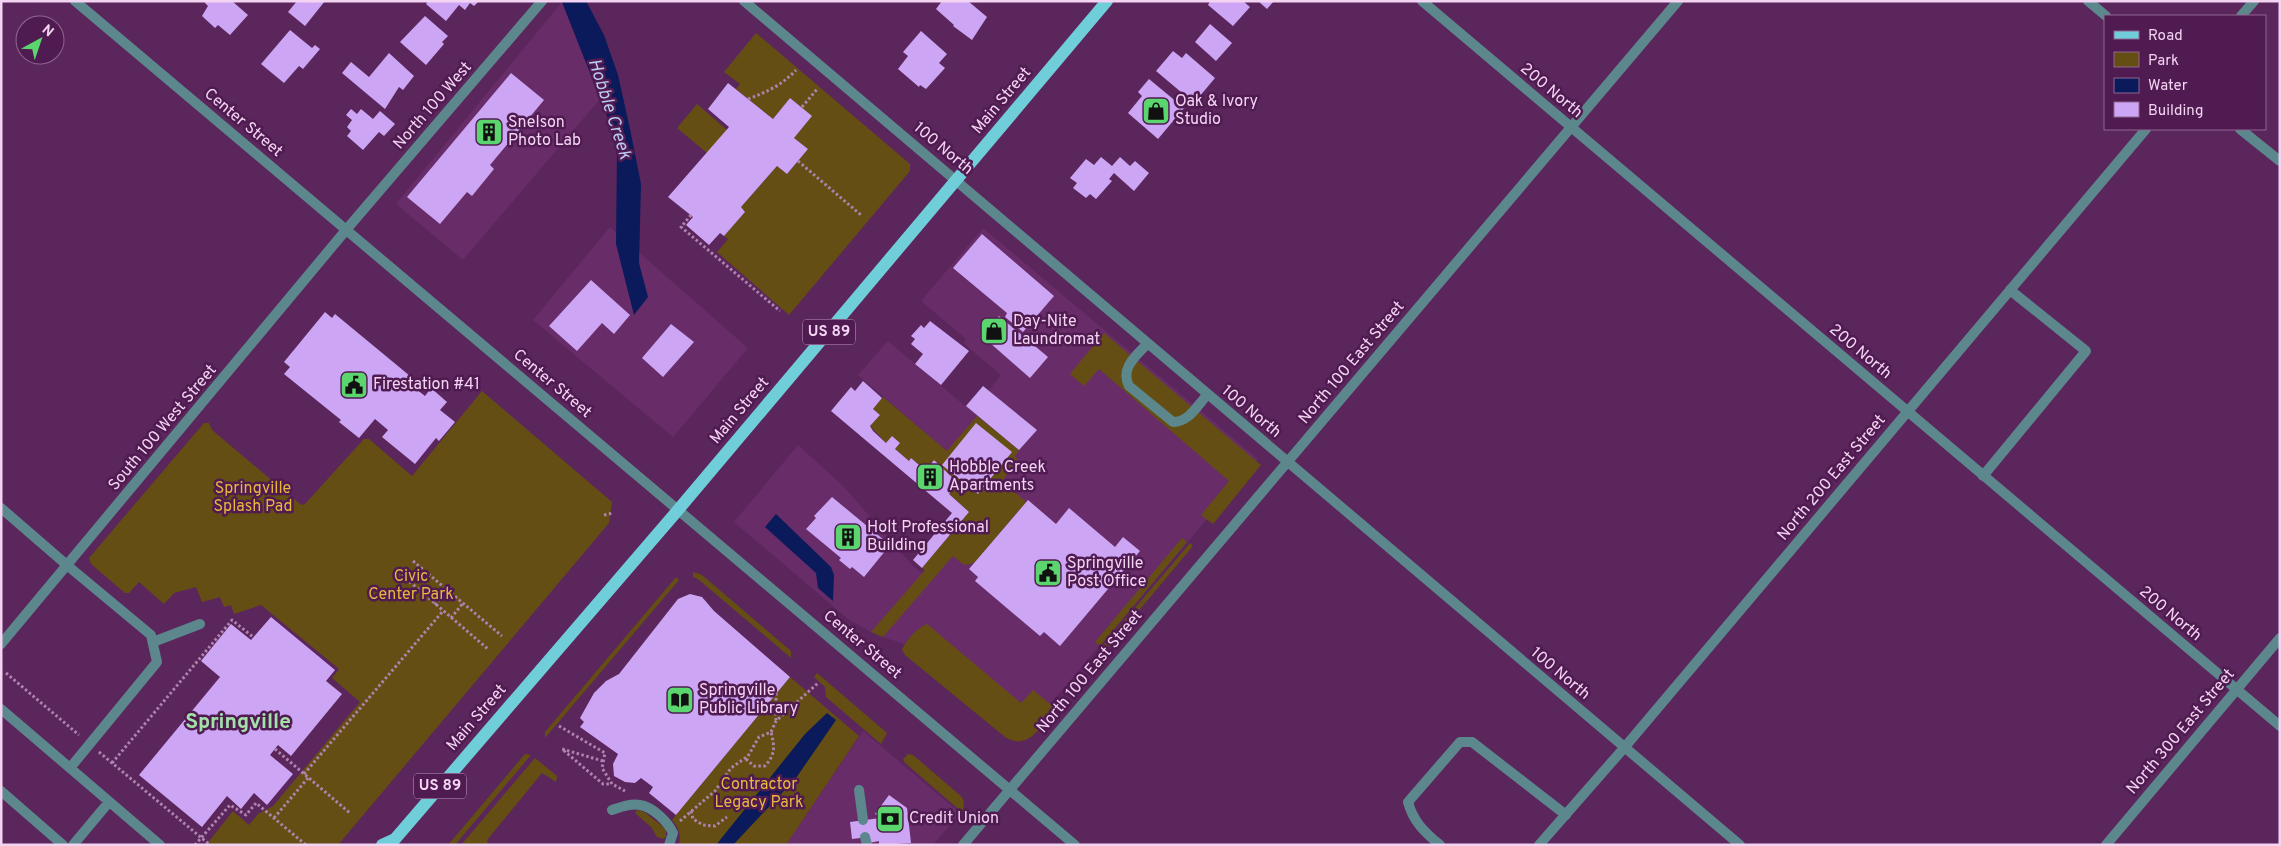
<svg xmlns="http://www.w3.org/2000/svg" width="2281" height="846" viewBox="0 0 2281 846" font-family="Overpass,sans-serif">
	<rect width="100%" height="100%" fill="#5b265c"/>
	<path fill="#682d69" d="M562,2l38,97 -137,161 -67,-56z
		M610,227l138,121 -75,89 -140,-117z
		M983,228l275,231 -234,276 -100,-85 -45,-14 -30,-16 -115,-98 64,-77 45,41 70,80 9,7 75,-79 -139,-119 30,-34 77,65 18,-20 6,4 12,-15 -38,-32 3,-4 -45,-38z
		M863,731l97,82 -27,32h-147z"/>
	<path fill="#654e13" d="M756,33l154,131v7l-121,144 -72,-63 11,-13 -4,-3 21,-24 -4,-5 36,-41 10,8 21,-25 -14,-11 17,-22 -21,-18 -17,21 -37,-30 4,-5 -16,-12z
		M697,104l30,26 -20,23 -30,-25z
		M1104,333l157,132 -48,59 -12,-9 28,-34 -130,-112 -15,17 -14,-12z
		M482,391l130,111 -3,21 -271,322h-132l27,-34 16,14 9,-11 15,-8 87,-104 -28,-24 7,-9 -78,-64 -27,9 -3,-9 -7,2 -4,-10 -18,5 -6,-15 -22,6 -10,11 -25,-22 -10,11h-4l-34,-29 -2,-6 115,-135h5l3,7 88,74 4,1 60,-66h5l43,37z
		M883,397l64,54 30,-35 42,34 -4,6 3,4 -16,21 24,21 -52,61 -10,2 -11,-9 -70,81 -12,-5 54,-62 -3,-2 47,-56 -20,-18 9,-11 -17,-14 2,-2 -9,-7 -8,11 -15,-13 -2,3 -14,-12 5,-6 -8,-7 -6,7 -16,-17 10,-11 -7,-6z
		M1182,538l5,4 -87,104 -5,-4z
		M1190,543l3,3 -88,105 -4,-3z
		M693,572l9,3 89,76v7l-93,-79 -5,-2z
		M676,577l3,3 -134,158v-6z
		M927,624l94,79 12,-13 23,19c-14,16 -28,43 -51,28l-100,-82 -3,-6c7,-11 12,-19 25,-25z
		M817,673l70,60 -6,11 -55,-47 -1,-10 -11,-10z
		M790,677l69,59 -73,109h-107c2,-11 0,-17 -7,-25z
		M525,754l6,1 -76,90h-7z
		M908,754l5,1 49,42 2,5 -1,11 -58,-50 -2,-4z
		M535,758l22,18 -1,6 -14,-9 -55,67 1,5h-27z
		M638,810l6,2 22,17v8l-3,2 -6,-2 -6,-10 -15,-13 -1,-2z"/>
	<path fill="#0a1a5a" d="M586,1l18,34 14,40 12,54 11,55 -2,79 9,34 -14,18 -18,-71 1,-91 -8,-32 -47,-119z
		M776,514l55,53 3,8 -1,26 -15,-13 -2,-15 -51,-46z
		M827,713l9,7 -40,58 -63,67h-17l89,-111z"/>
	<path fill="#cca6f4" d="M206,1h26l16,14 -18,20 -12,-10 -3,3 -13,-12 6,-10 -3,-3z
		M297,1h28l-20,25 -17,-14z
		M428,1h51l-5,5 -4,-3 -5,7 -6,-5 -13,16 -20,-17z
		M942,1h26l19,16 -15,23 -19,-14 1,-1 -18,-16z
		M1210,1h33l7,6 -17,19 -25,-21z
		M1258,1h16l-7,8z
		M425,16l23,20 -6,6 2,2 -18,21 -26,-23z
		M1210,24l22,19 -16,18 -21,-19z
		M290,30l22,18 3,-3 5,4 -17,20 -4,-3 -15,17 -23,-19z
		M921,31l26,23 -8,9 6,5 -19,21 -6,-4 -1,2 -21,-18 10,-13 -5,-4z
		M1173,51l9,7 4,-5 29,25 -21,25 -38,-32z
		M389,53l25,23 -11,14 -4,-3 -14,22 -43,-36 9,-11 18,15z
		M511,73l33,27 -54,65 4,4 -22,27 -5,-4 -27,32 -33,-27z
		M1149,79l35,29 -26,31 -30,-26 14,-17 -4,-4z
		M728,83l45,36 17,-21 22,18 -18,22 14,11 -21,25 -10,-8 -36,41 4,5 -21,24 -4,-3 -11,12 -23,-20 7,-8 -25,-20 61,-70 -21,-18z
		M351,109l6,5 4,-5 12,10 7,-8 15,13 -11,12 -5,-4 -16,18 -16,-14 4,-5 -4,-4 5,-7 -6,-5z
		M1101,157l11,9 8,-9 10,9 5,-5 14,12 -15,18 -20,-18 -5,6 3,2 -16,18 -6,-5 -4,4 -13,-10 4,-5 -7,-5 16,-19 8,6z
		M982,234l72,62 -31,36 -18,-15 2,-4 -54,-45z
		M591,280l39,35 -16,19 -12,-11 -25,28 -28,-25z
		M325,312l7,6 3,-4 75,62 -4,5 19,15 6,-8 16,14 -7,8 15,12 -16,19 -3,-3 -21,26 -33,-27 6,-7 -13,-11 -16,19 -20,-16 2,-2 -57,-46 6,-7 -6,-5z
		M999,316l49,41 -18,21 -48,-42z
		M930,321l39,30 -28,34 -26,-21 8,-10 -12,-10 4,-5 -4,-3 10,-11 3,3z
		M671,324l23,18 -31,35 -21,-19z
		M863,381l19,17 -9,11 7,6 -10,11 3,5 13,12 6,-7 8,7 -5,6 14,12 2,-3 15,13 8,-11 24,23 -9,11 20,18 -47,56 -9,-8 39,-47 -121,-102 20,-24 4,4z
		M983,386l54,44 -18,20 -53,-44z
		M976,423l36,29 -34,42 -36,-29z
		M832,497l58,48 -26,32 -12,-10 -2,2 -11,-9 2,-2 -35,-29 10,-11 -2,-2z
		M1028,500l28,24 13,-16 46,39 8,-10 17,14 -80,95 -16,-14 -4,4 -65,-55 3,-4 -9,-8z
		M690,594l12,3 12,14 76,66 -114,138 -27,-22 4,-6 -12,-9 -6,5 -10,-1 -11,-6 -1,-12 5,-10 -38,-27 4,-5 -4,-4 14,-25 12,-12 13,-7 59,-75z
		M271,617l64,53 -9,11 16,13 -51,62 -13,-11 -8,10 23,19 -26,31 -13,-12 -13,16 -14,-13 -25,31 -63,-52 81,-98 -19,-16 30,-37 20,16z
		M889,795l18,13 4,35 -32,2v-4l-10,2 -1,-6 -16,2 -2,-17 30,-4 -5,-4z"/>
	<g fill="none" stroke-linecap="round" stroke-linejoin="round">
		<path stroke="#ae84ae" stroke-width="3" stroke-dasharray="2.5 2.5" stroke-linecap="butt" d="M748,99c19,-7 34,-14 48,-29
			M802,107l16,-19
			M798,161l63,54
			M691,215l-10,12 99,84
			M604,515l9,-2
			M413,561l89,75
			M402,575l87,75
			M435,605l12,-15
			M451,618l12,-15
			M6,673l73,62
			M776,693v27
			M559,726l46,27 -3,15 10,16 13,7
			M275,749l76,65
			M99,752l111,93
			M746,759l8,7h11c10,-11 10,-19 6,-34
			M603,761l-41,-12 41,35h8
			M112,763l120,-143 21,17
			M304,774l139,-163
			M691,811l2,8 10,6 12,1 12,-9
			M274,818l34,-40
			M680,821l35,-30 16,-23 17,-12 11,-19 12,-5 5,-11 42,-38
			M110,844v1
			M195,845l35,-40 16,10 10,-12 50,42"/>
		<path stroke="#5c888d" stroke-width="10" d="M1147,344c-11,12 -27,24 -18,42l44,36c16,0 24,-16 34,-27
			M1983,476l103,-125 -76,-61
			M68,566l83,69 6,27 -87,106
			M153,642l47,-18
			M1,709l159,136
			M859,790l4,30
			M1,791l62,54
			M612,810c9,-3 19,-7 28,-5 13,2 28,17 33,28l-4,12
			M865,837l2,8
			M73,845l36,-43
			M1440,845c-16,-13 -27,-24 -32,-43l52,-60h12l94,73"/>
		<path stroke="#5c888d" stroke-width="10" d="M744,1l996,844
			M2088,1l18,15
			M2241,16l13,-15
			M2240,129l40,32
			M346,230l196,-229
			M1,508l67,58
			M963,845l715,-844
			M1539,845l85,-97 522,-619
			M2106,845l174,-207"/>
		<path stroke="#5c888d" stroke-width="10" d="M75,1l1000,844
			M1422,1l858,725
			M1,644l345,-414"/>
		<path stroke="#70cedb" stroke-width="12" d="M382,845l13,-6 283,-329 429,-509"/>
	</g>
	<defs>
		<g id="shop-square" transform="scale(1.4375)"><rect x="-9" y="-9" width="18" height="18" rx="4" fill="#5bd56d" stroke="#4f1b51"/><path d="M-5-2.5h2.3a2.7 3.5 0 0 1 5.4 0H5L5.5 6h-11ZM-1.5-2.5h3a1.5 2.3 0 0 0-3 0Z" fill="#111"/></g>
		<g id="building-square" transform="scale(1.4375)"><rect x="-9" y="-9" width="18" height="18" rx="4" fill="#5bd56d" stroke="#4f1b51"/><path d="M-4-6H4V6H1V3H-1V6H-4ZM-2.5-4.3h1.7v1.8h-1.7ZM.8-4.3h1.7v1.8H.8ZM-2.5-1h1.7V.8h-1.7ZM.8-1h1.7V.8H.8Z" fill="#111"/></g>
		<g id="civic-square" transform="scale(1.4375)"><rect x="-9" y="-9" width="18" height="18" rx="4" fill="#5bd56d" stroke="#4f1b51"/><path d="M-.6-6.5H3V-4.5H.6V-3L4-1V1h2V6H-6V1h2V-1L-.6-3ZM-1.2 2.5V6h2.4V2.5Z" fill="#111"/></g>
		<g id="library-square" transform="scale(1.4375)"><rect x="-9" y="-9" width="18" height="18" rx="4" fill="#5bd56d" stroke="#4f1b51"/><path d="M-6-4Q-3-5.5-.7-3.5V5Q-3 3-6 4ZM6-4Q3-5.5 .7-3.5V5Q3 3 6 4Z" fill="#111"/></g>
		<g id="bank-square" transform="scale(1.4375)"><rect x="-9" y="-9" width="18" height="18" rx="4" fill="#5bd56d" stroke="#4f1b51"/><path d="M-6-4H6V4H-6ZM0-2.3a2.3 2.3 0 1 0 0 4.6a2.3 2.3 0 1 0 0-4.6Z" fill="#111"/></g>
	</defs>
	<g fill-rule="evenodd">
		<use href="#shop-square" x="1156" y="111"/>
		<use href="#building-square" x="489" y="132"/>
		<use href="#shop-square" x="994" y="331"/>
		<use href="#civic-square" x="354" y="385"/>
		<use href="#building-square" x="930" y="477"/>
		<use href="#building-square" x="848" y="537"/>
		<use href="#civic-square" x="1048" y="573"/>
		<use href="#library-square" x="680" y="700"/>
		<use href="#bank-square" x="890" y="819"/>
	</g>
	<g text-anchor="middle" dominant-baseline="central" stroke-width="5" stroke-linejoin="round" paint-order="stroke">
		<g fill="#4f1b51" stroke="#c29cc2" stroke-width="1">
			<rect x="803" y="319.5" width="52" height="25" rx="4"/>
			<rect x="414" y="773.5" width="52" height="25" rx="4"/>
		</g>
		<g font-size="15" font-weight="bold" fill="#f4d4f3">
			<text x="829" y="332">US 89</text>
			<text x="440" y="786">US 89</text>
		</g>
		<g font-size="16" fill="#f4d4f3" stroke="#4f1b51">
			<text transform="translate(1551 91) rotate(40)">200 North</text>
			<text transform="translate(1002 101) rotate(-50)">Main Street</text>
			<text transform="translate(433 106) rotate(-49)">North 100 West</text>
			<text transform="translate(243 123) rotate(40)">Center Street</text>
			<text transform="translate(943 149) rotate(40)">100 North</text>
			<text transform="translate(1860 352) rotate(40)">200 North</text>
			<text transform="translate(1352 363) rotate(-50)">North 100 East Street</text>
			<text transform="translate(552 384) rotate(40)">Center Street</text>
			<text transform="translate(740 411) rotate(-50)">Main Street</text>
			<text transform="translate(1251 412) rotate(40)">100 North</text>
			<text transform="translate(163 428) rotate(-50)">South 100 West Street</text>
			<text transform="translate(1832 478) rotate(-50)">North 200 East Street</text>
			<text transform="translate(2170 614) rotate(40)">200 North</text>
			<text transform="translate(862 645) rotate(40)">Center Street</text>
			<text transform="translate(1090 672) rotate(-50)">North 100 East Street</text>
			<text transform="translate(1560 674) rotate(40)">100 North</text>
			<text transform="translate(477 718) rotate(-49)">Main Street</text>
			<text transform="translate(2181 732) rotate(-50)">North 300 East Street</text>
		</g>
		<g font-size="16" fill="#f4d4f3" stroke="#4f1b51" text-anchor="start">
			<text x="1175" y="102">Oak &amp; Ivory<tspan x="1175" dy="18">Studio</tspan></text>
			<text x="508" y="123">Snelson<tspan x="508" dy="18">Photo Lab</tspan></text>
			<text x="1013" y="322">Day-Nite<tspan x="1013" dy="18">Laundromat</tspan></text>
			<text x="373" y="385">Firestation #41</text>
			<text x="949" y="468">Hobble Creek<tspan x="949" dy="18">Apartments</tspan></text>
			<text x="867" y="528">Holt Professional<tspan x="867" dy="18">Building</tspan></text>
			<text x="1067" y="564">Springville<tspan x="1067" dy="18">Post Office</tspan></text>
			<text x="699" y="691">Springville<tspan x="699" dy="18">Public Library</tspan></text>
			<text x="909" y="819">Credit Union</text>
		</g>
		<g font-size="16" fill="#e8b73b" stroke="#4f1b51">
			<text x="253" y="489">Springville<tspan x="253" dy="18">Splash Pad</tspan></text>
			<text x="411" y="577">Civic<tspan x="411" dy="18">Center Park</tspan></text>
			<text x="759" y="785">Contractor<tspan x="759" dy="18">Legacy Park</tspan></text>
		</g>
		<g font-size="18" font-style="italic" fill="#bacbf2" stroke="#4f1b51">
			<text transform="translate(609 109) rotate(72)">Hobble Creek</text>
		</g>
		<g font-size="21" font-weight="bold" fill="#a4e1a9" stroke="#4f1b51">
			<text x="238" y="722">Springville</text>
		</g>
	</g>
	<rect width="2281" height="846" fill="none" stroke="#f4d4f3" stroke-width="5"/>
	<rect x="2104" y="15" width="162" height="115" fill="#4f1b51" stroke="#916592"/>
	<rect x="2114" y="31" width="25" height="8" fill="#70cedb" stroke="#916592"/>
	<text x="2148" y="40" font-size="15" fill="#f4d4f3">Road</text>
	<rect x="2114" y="52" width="25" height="15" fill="#654e13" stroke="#916592"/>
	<text x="2148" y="65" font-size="15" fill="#f4d4f3">Park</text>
	<rect x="2114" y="78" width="25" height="15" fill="#0a1a5a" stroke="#916592"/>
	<text x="2148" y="90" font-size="15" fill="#f4d4f3">Water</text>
	<rect x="2114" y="102" width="25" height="15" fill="#cca6f4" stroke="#916592"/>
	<text x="2148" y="115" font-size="15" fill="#f4d4f3">Building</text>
	<g transform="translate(40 40) rotate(40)"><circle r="24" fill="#4f1b51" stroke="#916592"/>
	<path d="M0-4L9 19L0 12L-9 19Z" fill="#5bd56d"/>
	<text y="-8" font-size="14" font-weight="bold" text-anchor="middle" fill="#f4d4f3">N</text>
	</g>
</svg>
